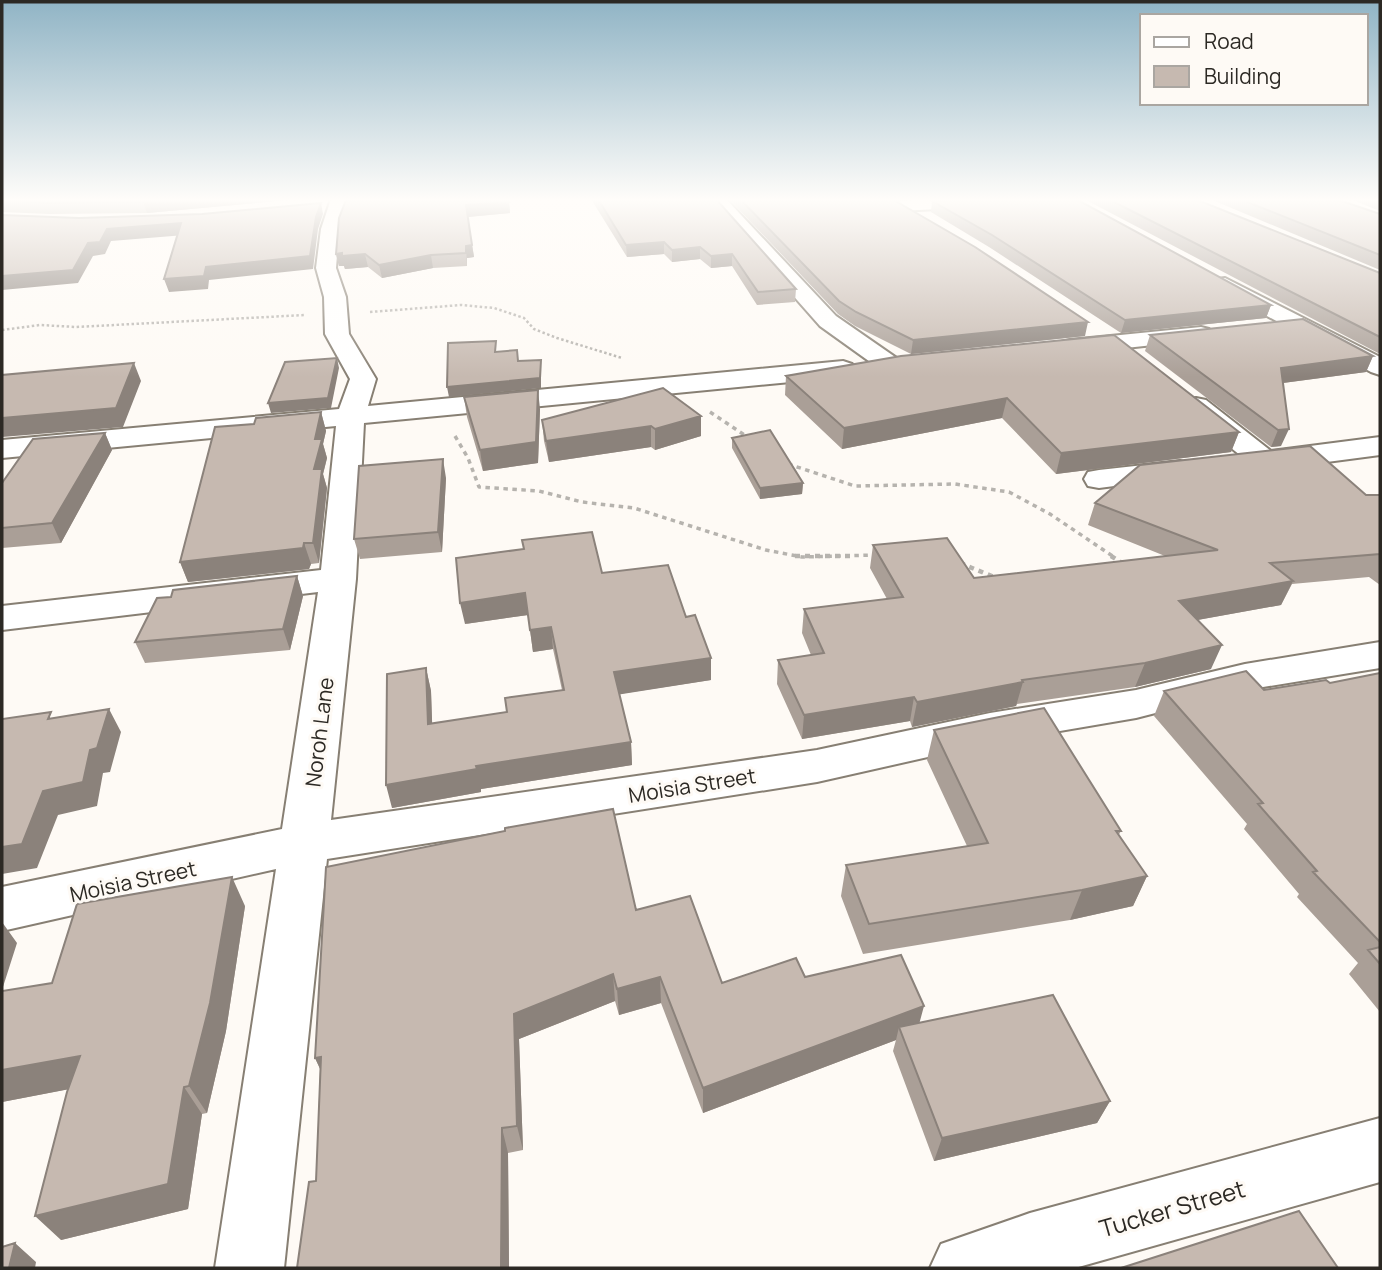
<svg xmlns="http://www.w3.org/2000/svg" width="1382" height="1270" viewBox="0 0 1382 1270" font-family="Manrope,sans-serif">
	<rect width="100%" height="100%" fill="#fefaf5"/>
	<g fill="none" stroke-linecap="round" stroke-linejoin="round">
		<g stroke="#877f73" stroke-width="4">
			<path id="minor" d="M331,199h18l-10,30 -3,39 10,29 3,37 27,45 -8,27 475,-45 9,3 4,5 -4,5 -9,3 -479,46 -8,156 -25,241 486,-70 173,-37 146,-23 109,-26 135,-22v26l-135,22 -109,28 -146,25 -173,39 -490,77 -43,409h-69l61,-399 -274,62v-44l280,-58 36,-237 -316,38v-24l319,-36 15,-144 -334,32v-18l337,-31 11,-30 -25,-45 -1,-37 -8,-29 5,-39z
				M708,199h18l110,117 62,43 4,5 -4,5 -9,3 -9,-3 -60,-43z
				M925,199h113l-8,5 -130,7 -9,-5 9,-5z
				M1225,278l155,79v18l-9,-3 -154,-83 -3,-5 3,-5z
				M1201,327l8,2 4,5 -4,5 -139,15 -9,-2 -3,-5 3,-5 9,-2z
				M1196,398l10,2 65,51 109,-14v18l-114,15 -11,-3 -69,-55 -4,-6 4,-6z
				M1180,461l11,3 4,6 -4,6 -92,12 -11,-2 -4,-7 4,-7 11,-2z
				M1380,1118v64l-305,86h-145l11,-24 89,-31z"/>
		</g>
		<path stroke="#b6b3ae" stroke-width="2.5" stroke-dasharray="2.5 2.5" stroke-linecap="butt" d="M370,312l91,-7 33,3 30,10 10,11 23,9 65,20
			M2,330l38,-5 36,2 229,-12"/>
		<path stroke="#b6b3ae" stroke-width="3.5" stroke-dasharray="4.5 4.5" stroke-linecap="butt" d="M710,412l39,26
			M455,436l13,22 11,29 60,4 43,11 52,6 132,42 36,7 75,-2
			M788,464l67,22 100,-2 54,8 41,22 64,43"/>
		<path stroke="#b6b3ae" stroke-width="4.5" stroke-dasharray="5 5" stroke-linecap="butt" d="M795,556h56
			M1111,556l11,7
			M960,563l34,14"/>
		<use href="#minor" fill="#fff" fill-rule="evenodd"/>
	</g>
	<path fill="#aa9f97" d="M2,199h296l-151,14 -97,1 -48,-2z
		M591,199h125l80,90 -1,13 -38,3 -25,-39 -21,2 -11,-9 -28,3 -8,-8 -37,3z
		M729,199h163l193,137 -174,18 -56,-28 -17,-12z
		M1084,199h111l185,74v81z
		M1210,199h126l44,15v56z
		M1350,199h30v12z
		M932,201l339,104 -5,13 -145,15 -132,-86 -58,-35z
		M509,202l1,11 -42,4 6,40 -7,1v8l-34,2 -51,10 -14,-11 -23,2 -1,-3h-5l-3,-12z
		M1150,335l223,21 -7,16 -83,11 -2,63 -10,1 -126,-96z
		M901,356l338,76 -8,20 -175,22 -54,-56 -160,31 -57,-54 1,-19z
		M663,388l38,48 -46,14 -4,-3 -102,15 -5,-21 -2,-21z
		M464,397l76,12 -2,54 -55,8 -16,-54z
		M321,412l5,19 -3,13 4,14 -4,16 4,14 -8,75 -8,1 -2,5 -121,13 -8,-20 74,-138z
		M105,433l7,17 -51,93 -59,5v-65z
		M732,438l71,45 -1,11 -42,5 -28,-51z
		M446,478l-4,74 -82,7 -6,-20z
		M1366,495h14v90l-11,-8 -77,7 -11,21 -84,15 14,49 -76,18 -118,17 -1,2 -104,21 -2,-6 -108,18 -25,-55 1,-24 33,-5 -9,-22 2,-24 83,-10 -17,-31 3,-23 101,33 191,-22 -77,-31 7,-22z
		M602,573l84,44 25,63 -92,14 12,48 1,23 -151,24v3l-89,16 34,-140 5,23 1,33 75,-12 55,-22 -9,-41 -20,3 -5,-37 -63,9z
		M297,576l6,20 -13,54 -145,13 -10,-21 36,-45z
		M1380,673v339l-31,-38 9,-11 -61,-66 2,-3 -55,-65 3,-5 -93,-108 10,-25 100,-1 66,-7z
		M934,730l187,101 -3,5 29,40 -14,30 -63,14 -207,34 -22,-58 5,-31 121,-19 -40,-86z
		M245,906l-19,125 -19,82 -5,1 -14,95 -127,31 8,-151 -67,13 50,-119z
		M636,910l86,73 83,-6 305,124 -13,22 -163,38 -41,-110 3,-11 -193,73 -42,-110 -42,12 -4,-14 -96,38 4,111 -15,3 1,115h-212l19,-87 4,-112 -5,-11z"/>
	<path fill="#8b827b" d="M174,199h124l-151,14 -4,-11z
		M509,202l1,11 -43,4 -1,-12z
		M321,203l2,11 -5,15 -5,40 -104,11 -1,9 -39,3 -5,-13 42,-12 110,-50z
		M181,223l4,12 -74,6 -6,13 -12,2 -15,27 -76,7v-14l86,-33 19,-14z
		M664,242v12l-37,3 -1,-12z
		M472,245l2,12 -7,1v8l-1,-20z
		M700,247v12l-28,3v-12z
		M342,253l23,1 3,13 -23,2 -1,-3h-5l-3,-12z
		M732,254v12l-21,2v-12z
		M431,255l2,13 -51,10 -3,-13z
		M1271,305l-5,13 -145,15 4,-13z
		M1088,322l-3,14 -174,18 2,-14z
		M1373,356l-7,16 -91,12 6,-16z
		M337,358l2,10 -8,40 -60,5 -3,-10z
		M541,360v28l-92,9 -2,-10z
		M134,363l7,18 -18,46 -121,10v-19z
		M538,390l2,19 -2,54 -55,8 -3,-21z
		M1007,398l-5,20 -160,31 2,-21z
		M321,412l5,19 -3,13 4,14 -4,16 4,14 -8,75 -6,-20 2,-104z
		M701,416v20l-46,14v-21z
		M651,426v21l-102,15 -3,-21z
		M1289,429l-8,17 -10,1 7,-17z
		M1239,432l-8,20 -175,22 5,-21z
		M105,433l7,17 -51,93 -9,-20z
		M443,459l3,19 -4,74 -4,-20z
		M803,483l-1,11 -42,5v-11z
		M304,543l7,21 -2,5 -121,13 -8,-20z
		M297,576l6,20 -13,54 -7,-21z
		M1293,581l-12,24 -111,20 9,-24z
		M525,593l3,22 -63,9 -5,-21z
		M551,627l2,22 -20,3 -3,-22z
		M1222,645l-11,24 -76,18 10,-24z
		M711,658v22l-95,15 -2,-23z
		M426,668l5,23 2,56 -5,-23z
		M1023,682l-7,24 -104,21 5,-25z
		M914,697l-4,24 -108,18 2,-24z
		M109,709l12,23 -11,40 -7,1 -6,33 -39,9 -21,53 -35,6v-27l41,-56 47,-41z
		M631,742l1,23 -151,24v3l-89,16 -6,-23 90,-19z
		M1147,876l-14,30 -63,14 12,-30z
		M232,877l13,29 -19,125 -19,82 -18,-27z
		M2,922l15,21 -15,47z
		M613,974l2,27 -96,38 4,111 -6,-24 -3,-112z
		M660,977l1,26 -42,12 -2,-26z
		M924,1006l-7,26 -18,-5 -3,13 -193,73v-25z
		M80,1056l21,27 -99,19v-32z
		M321,1057l6,26 -12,-25z
		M184,1087l18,27 -14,95 -127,31 -26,-24z
		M1110,1101l-13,22 -163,38 8,-23z
		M502,1128l6,25 1,115h-8z
		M15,1243l21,19 -1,6h-26z"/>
	<path fill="#c6b9b0" stroke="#8b827b" stroke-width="2" d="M2,199h172l-31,3 -97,1 -44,-3z
		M353,199h155l1,3 -43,3 6,40 -6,1v7l-35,2 -52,10 -14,-11 -23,2v-3l-6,1 3,-36 7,-18z
		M598,199h118l80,90 -38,3 -26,-38 -21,2 -11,-9 -28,3 -8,-8 -38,3z
		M740,199h152l83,48 113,75 -175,18 -57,-28 -17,-11z
		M962,199h114l195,106 -146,15 -133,-85 -60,-34z
		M1108,199h87l185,74v64z
		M1240,199h96l44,15v41z
		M321,203l-5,14 -6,39 -104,11 -2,9 -40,3 17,-56 -74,6 -7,13 -12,1 -15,27 -71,6v-61l77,3 123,-4z
		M1303,319l70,37 -92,12 8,61 -11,1 -128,-95z
		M1114,335l125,97 -178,21 -54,-55 -163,30 -58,-52 115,-20z
		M496,341l-1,11 22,-2 1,11 23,-1 -1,18 -93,9 1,-44z
		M337,358l-9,40 -60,5 17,-41z
		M134,363l-18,45 -114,10v-43z
		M663,388l38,28 -46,13 -4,-3 -105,15 -4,-21z
		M538,390l-2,52 -56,8 -16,-53z
		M321,412l-6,27h7l-8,30h8l-9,74h-9l-1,5 -123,14 35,-135 39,-3 2,-6z
		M770,430l33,53 -43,5 -28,-50z
		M105,433l-53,90 -50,5v-45l31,-44z
		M1310,446l56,49h14v59l-110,9 23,18 -114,20 43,44 -77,18 -123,17 1,2 -106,20 -3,-5 -110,18 -26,-55 46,-7 -20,-44 99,-12 -30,-52 74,-7 27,40 244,-28 -123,-47 45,-38z
		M443,459l-5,73 -84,7 5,-73z
		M592,532l10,41 66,-8 18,52 9,-2 16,43 -97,14 17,70 -155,24 1,3 -91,16 1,-111 39,-6 2,56 79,-12 -2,-14 59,-8 -13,-63 -21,3 -5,-37 -65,10 -4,-45 68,-9 -2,-9z
		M297,576l-14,53 -148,13 22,-44 14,-1 2,-7z
		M1246,671l18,19 62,-10 4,3 50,-10v269l-67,-70 4,-1 -59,-67 5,-1 -99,-112z
		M1044,708l77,123h-5l31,45 -65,14 -213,34 -23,-59 142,-22 -54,-113z
		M109,709l-12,39 -7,2 -7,32 -40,9 -21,53 -20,3v-128l49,-7 -3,7z
		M613,809l23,101 54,-14 32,87 74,-25 9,19 96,-22 23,51 -221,82 -43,-111 -43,12 -4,-15 -99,40 3,112 -15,2 -1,140h-204l12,-86 7,-1 5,-124 -6,1 11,-191 179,-36v-3z
		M232,877l-22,126 -21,83 -5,1 -16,97 -133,32 32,-124 13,-36 -78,14v-79l50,-8 25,-79z
		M1380,947v17l-12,-14z
		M1053,995l57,106 -168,37 -43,-111z
		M1299,1211l39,57h-217z
		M15,1243l-6,25h-7v-21z"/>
	<linearGradient id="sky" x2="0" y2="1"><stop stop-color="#90b4c5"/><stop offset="0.53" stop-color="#fffdfa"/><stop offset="1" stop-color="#fffdfa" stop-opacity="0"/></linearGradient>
	<rect width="1382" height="377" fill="url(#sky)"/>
	<g text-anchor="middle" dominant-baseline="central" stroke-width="6" stroke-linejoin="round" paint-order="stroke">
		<g font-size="21" fill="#2c2924" stroke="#fefaf5">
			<text transform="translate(319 732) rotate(-83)">Noroh Lane</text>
			<text transform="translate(692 785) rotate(-9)">Moisia Street</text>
			<text transform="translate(133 881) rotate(-12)">Moisia Street</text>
		</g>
		<g font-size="24" fill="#2c2924" stroke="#fefaf5">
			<text transform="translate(1172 1208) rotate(-16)">Tucker Street</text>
		</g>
	</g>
	<rect width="1382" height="1270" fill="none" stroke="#2c2924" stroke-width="7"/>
	<rect x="1140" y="14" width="228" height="91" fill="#fefaf5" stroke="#aaa6a1" stroke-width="2"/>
	<rect x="1154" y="37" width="35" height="10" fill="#ffffff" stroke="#aaa6a1" stroke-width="2"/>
	<text x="1204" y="49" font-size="21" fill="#2c2924">Road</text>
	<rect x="1154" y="66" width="35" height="21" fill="#c6b9b0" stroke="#aaa6a1" stroke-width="2"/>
	<text x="1204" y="84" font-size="21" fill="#2c2924">Building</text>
</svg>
